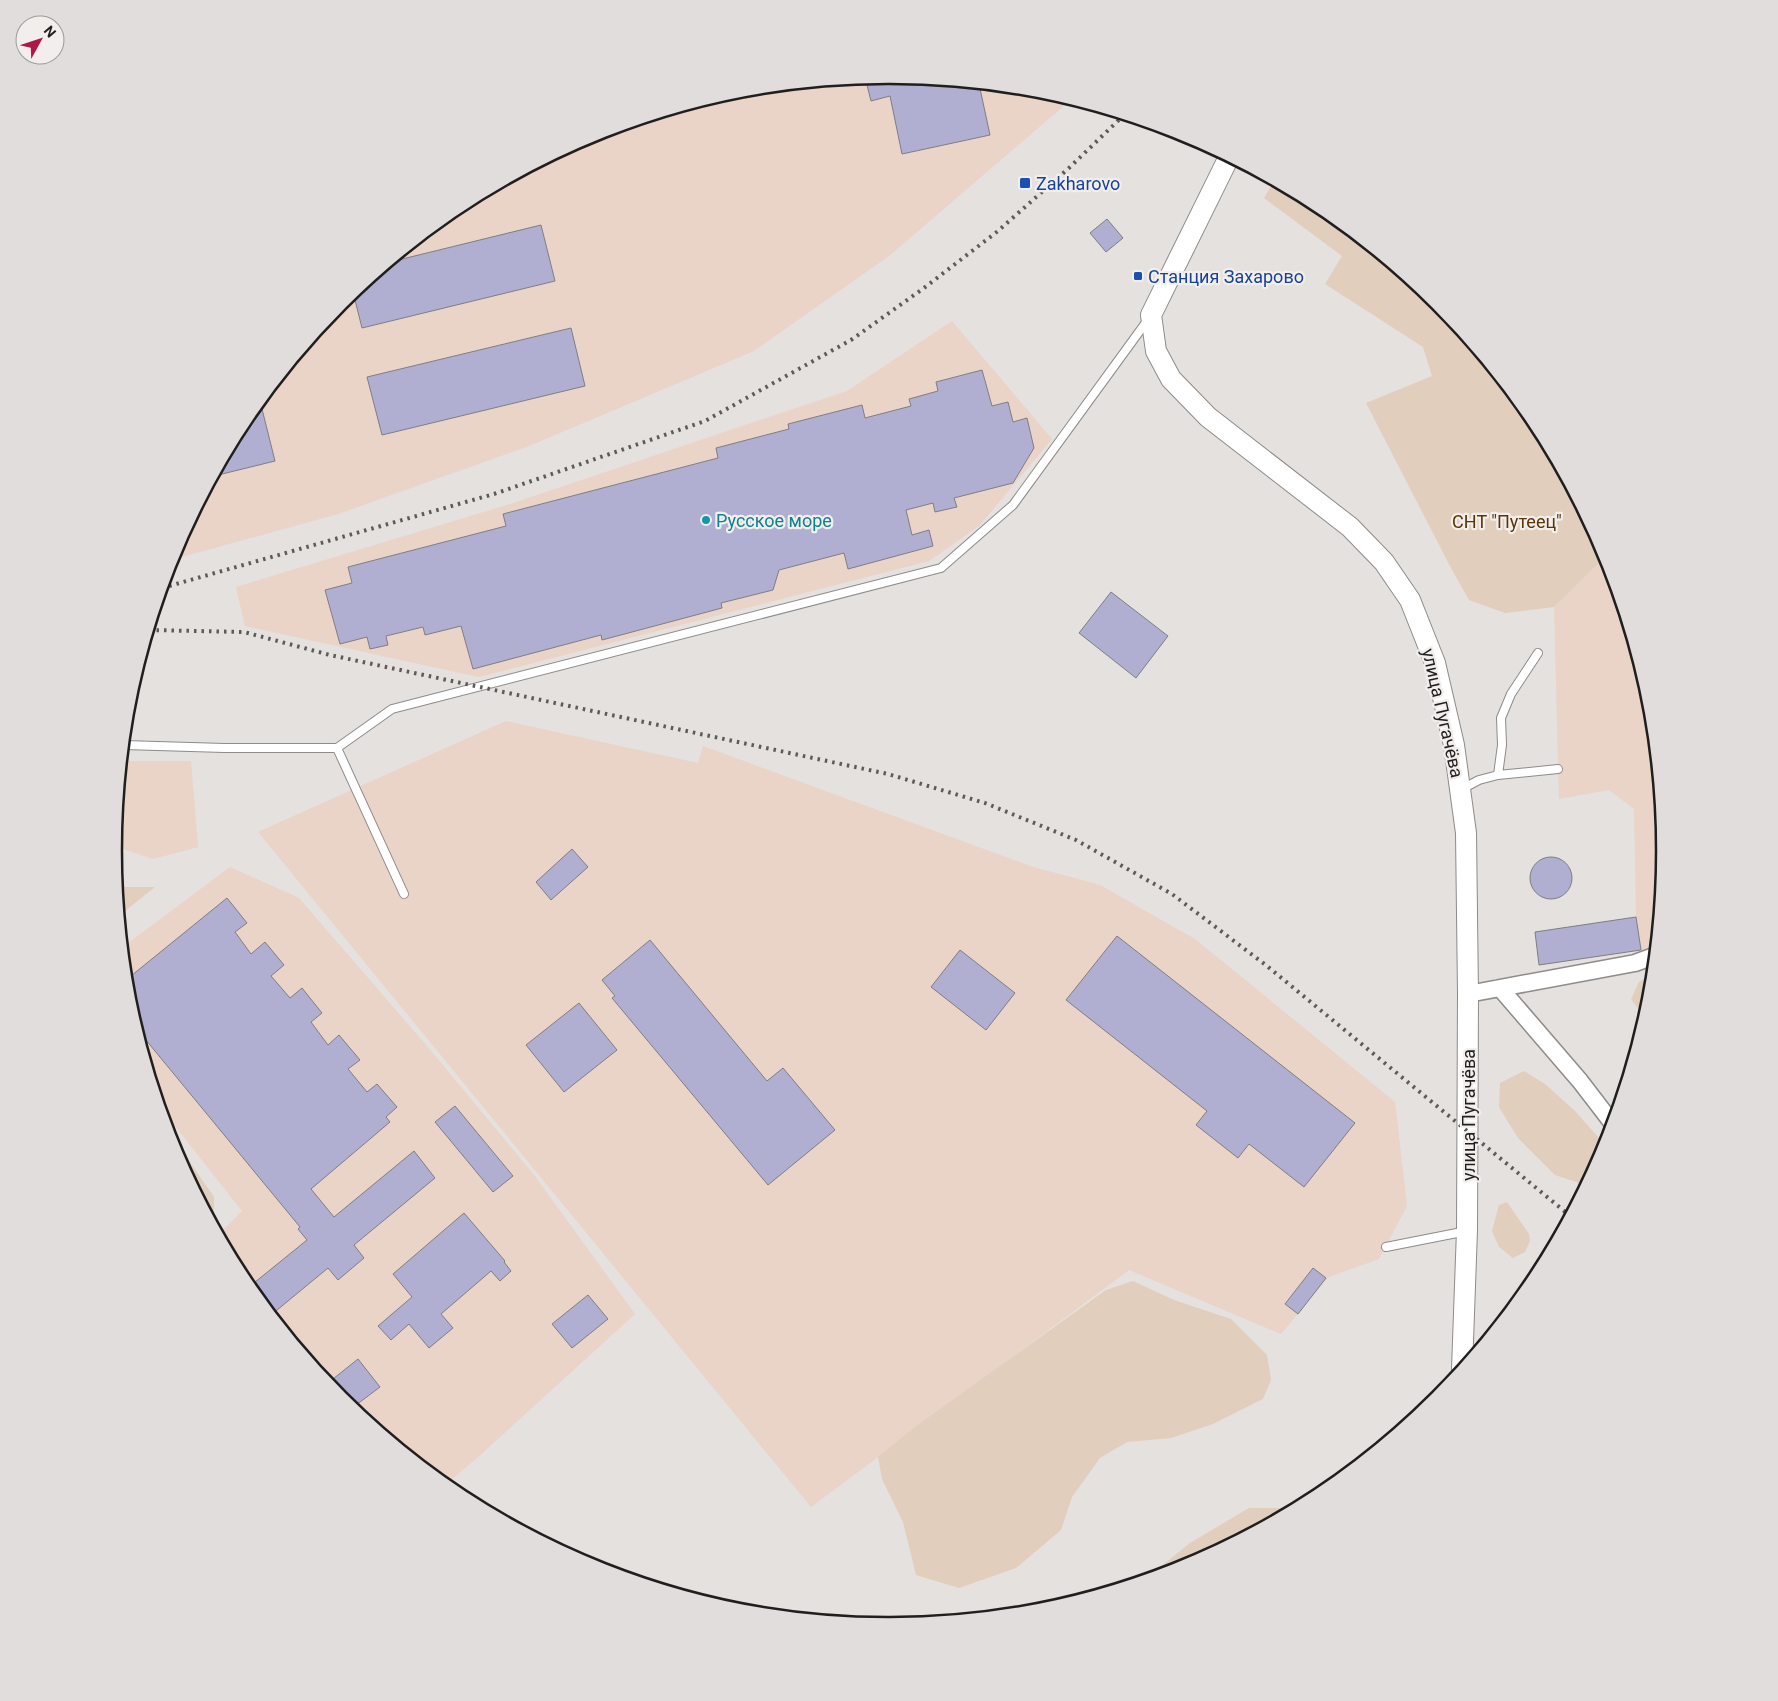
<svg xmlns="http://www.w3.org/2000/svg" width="1778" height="1701" viewBox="0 0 1778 1701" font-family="Roboto,sans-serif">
	<rect width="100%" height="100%" fill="#e4e1de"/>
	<path fill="#ead3c7" d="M889,75l152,15 31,9 -183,157 -135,95 -225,95 -191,68 -167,46 73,-141 97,-117 117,-96 134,-72 146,-44z
		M952,321l100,118 -73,87 -50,35 -450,116 -234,-51 -9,-39 271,-82 340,-114z
		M1606,556l44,143 14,152 -9,96 -14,3 -5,-33 -2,-108 -25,-19 -50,9 -5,-192z
		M506,721l192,42 5,-17 327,120 70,19 95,54 200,163 12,104 -28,53 -50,18 -48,57 -152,-64 -318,237 -553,-675z
		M122,761h69l7,86 -45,12 -39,-13z
		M230,867l69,31 133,154 102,123 101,139 -158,144 -32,27 -105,-86 -96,-118 -25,-47 23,-23 -82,-104 -32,-105 -5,-55z"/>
	<path fill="#e2cebc" d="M1274,181l46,25 118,96 96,118 72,136 -52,51 -49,6 -36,-13 -18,-32 -85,-165 66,-27 -9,-29 -98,-63 17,-28 -78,-58z
		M117,887h38l-35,28z
		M1652,974l-2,28 -5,16 -14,-19 8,-17z
		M1524,1071l21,13 30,27 31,35 -21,39 -30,-10 -37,-37 -19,-31 1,-24z
		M167,1129l47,68v28l-42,-78z
		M1507,1202l22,32 1,7 -5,11 -12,6 -14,-11 -7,-16 7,-26z
		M1133,1281l41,19 57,19 36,36 4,25 -8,19 -50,25 -42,14 -44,4 -27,16 -28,39 -11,33 -45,38 -57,20 -43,-13 -13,-53 -21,-43 -4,-22 37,-30 191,-137z
		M1249,1508h48l-111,59 -42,13 46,-37z"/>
	<path fill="#b0afd1" stroke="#7e7e82" d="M890,75l89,9 11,51 -88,19 -12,-58 -19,5 -6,-24z
		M1107,219l16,19 -17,14 -16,-19z
		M541,225l14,56 -193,47 -9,-36 37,-30z
		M571,328l14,58 -203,49 -15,-58z
		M982,370l10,36 16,-4 5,20 14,-4 7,30 -21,35 -59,15 3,9 -22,5 -2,-9 -27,7 6,25 17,-5 4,16 -85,23 -4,-16 -65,17 -6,20 -52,13 1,5 -120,32 -1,-5 -128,34 -12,-43 -36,9 -2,-8 -37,9 2,9 -18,4 -3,-12 -27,7 -15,-54 27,-7 -4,-16 158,-41 -3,-12 215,-56 -2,-10 73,-19 -1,-5 74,-19 3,13 46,-12 -2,-7 29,-8 -2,-9z
		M260,401l15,60 -61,15 30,-57z
		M1111,592l57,44 -32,42 -57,-45z
		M572,849l16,18 -37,33 -15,-18z
		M1530 878a21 21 0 1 1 42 0a21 21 0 1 1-42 0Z
		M227,898l20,25 -12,9 16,22 14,-12 19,23 -13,11 19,22 12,-10 20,25 -11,9 17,23 11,-10 21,25 -12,9 19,23 10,-8 20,23 -11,10 4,5 -79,67 23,28 80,-66 21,27 -81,67 10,13 -26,22 -10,-12 -57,47 -22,-28 58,-47 -9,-11 2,-2 -164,-199 -8,-26 -2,-22z
		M1636,917l5,33 -102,15 -4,-33z
		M1117,936l238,187 -51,64 -55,-43 -11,14 -42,-33 11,-14 -141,-111z
		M650,940l117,141 16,-13 52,62 -67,55 -156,-187 3,-2 -13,-16z
		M960,950l55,43 -29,37 -55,-43z
		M579,1003l38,47 -53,42 -38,-47z
		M455,1106l58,70 -20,16 -58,-70z
		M464,1213l41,48 -1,1 7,9 -11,10 -9,-10 -50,43 12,14 -24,20 -20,-24 -18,16 -13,-14 34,-29 -19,-23z
		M1313,1268l13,10 -28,36 -13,-10z
		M588,1295l20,24 -36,29 -20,-24z
		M358,1359l22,28 -28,21 -12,-9 -12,-16z"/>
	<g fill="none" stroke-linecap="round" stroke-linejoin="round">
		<g stroke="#8e8b88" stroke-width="10">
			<path id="service" d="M124,745l100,3h113
				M1498,775l60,-6
				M1462,789l17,-9 19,-5 4,-30 -1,-27 10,-24 27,-41
				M404,894l-67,-146 55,-39 549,-141 72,-63 134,-184
				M1386,1247l81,-16"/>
		</g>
		<g stroke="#8e8b88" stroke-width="19">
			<path id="minor" d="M1500,988l80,93 33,43
				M1468,994l167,-31 19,-7"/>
		</g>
		<g stroke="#8e8b88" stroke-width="22">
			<path id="tertiary" d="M1229,157l-78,158 5,36 15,28 37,38 142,110 34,35 26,38 25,63 19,82 12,88 2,161 -1,236 -5,139"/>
		</g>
		<use href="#service" stroke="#fff" stroke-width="8"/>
		<use href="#minor" stroke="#fff" stroke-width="16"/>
		<use href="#tertiary" stroke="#fff" stroke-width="20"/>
		<path stroke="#5d5b59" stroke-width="4" stroke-dasharray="2.5 5" stroke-linecap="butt" d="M162,588l332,-94 211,-73 146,-81 73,-52 74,-57 72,-64 54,-52
			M149,630l95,2 86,23 558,119 97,29 91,37 96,54 95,72 302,249"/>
	</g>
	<g fill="#1a4fb4" stroke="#f2eeec" stroke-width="2">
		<rect x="1019" y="177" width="12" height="12" rx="2.5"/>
		<rect x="1133" y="271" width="10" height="10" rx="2.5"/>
	</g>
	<circle fill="#0f9aa8" stroke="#f2eeec" stroke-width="2" cx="706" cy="520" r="5"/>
	<g text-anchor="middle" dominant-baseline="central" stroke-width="4.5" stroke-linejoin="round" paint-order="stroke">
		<g font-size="18" fill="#164399" stroke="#f2eeec" text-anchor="start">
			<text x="1036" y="183">Zakharovo</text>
			<text x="1148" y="276">Станция Захарово</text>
		</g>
		<g font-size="18" fill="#0d838f" stroke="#f2eeec" text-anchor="start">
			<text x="716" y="520">Русское море</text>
		</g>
		<g font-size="18" fill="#5a3507" stroke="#f2eeec">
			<text x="1507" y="521">СНТ "Путеец"</text>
		</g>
		<g font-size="18" fill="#201f1e" stroke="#f2eeec">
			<text transform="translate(1443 713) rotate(77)">улица Пугачёва</text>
			<text transform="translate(1468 1115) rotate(-90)">улица Пугачёва</text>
		</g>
	</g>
	<path d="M0 0H1778V1701H0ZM888 84H890A766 766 0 0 1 1656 850V851A766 766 0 0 1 890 1617H888A766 766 0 0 1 122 851V850A766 766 0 0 1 888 84Z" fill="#e1dddc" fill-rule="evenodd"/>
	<path fill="none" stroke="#201f1e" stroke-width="2.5" d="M888 84H890A766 766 0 0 1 1656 850V851A766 766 0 0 1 890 1617H888A766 766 0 0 1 122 851V850A766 766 0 0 1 888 84Z"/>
	<g transform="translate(40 40) rotate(50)"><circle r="24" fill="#f2eeec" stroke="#9e9b9a"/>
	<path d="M0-4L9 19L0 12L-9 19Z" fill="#ac1949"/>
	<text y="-8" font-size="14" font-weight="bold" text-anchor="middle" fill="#201f1e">N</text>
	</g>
</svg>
